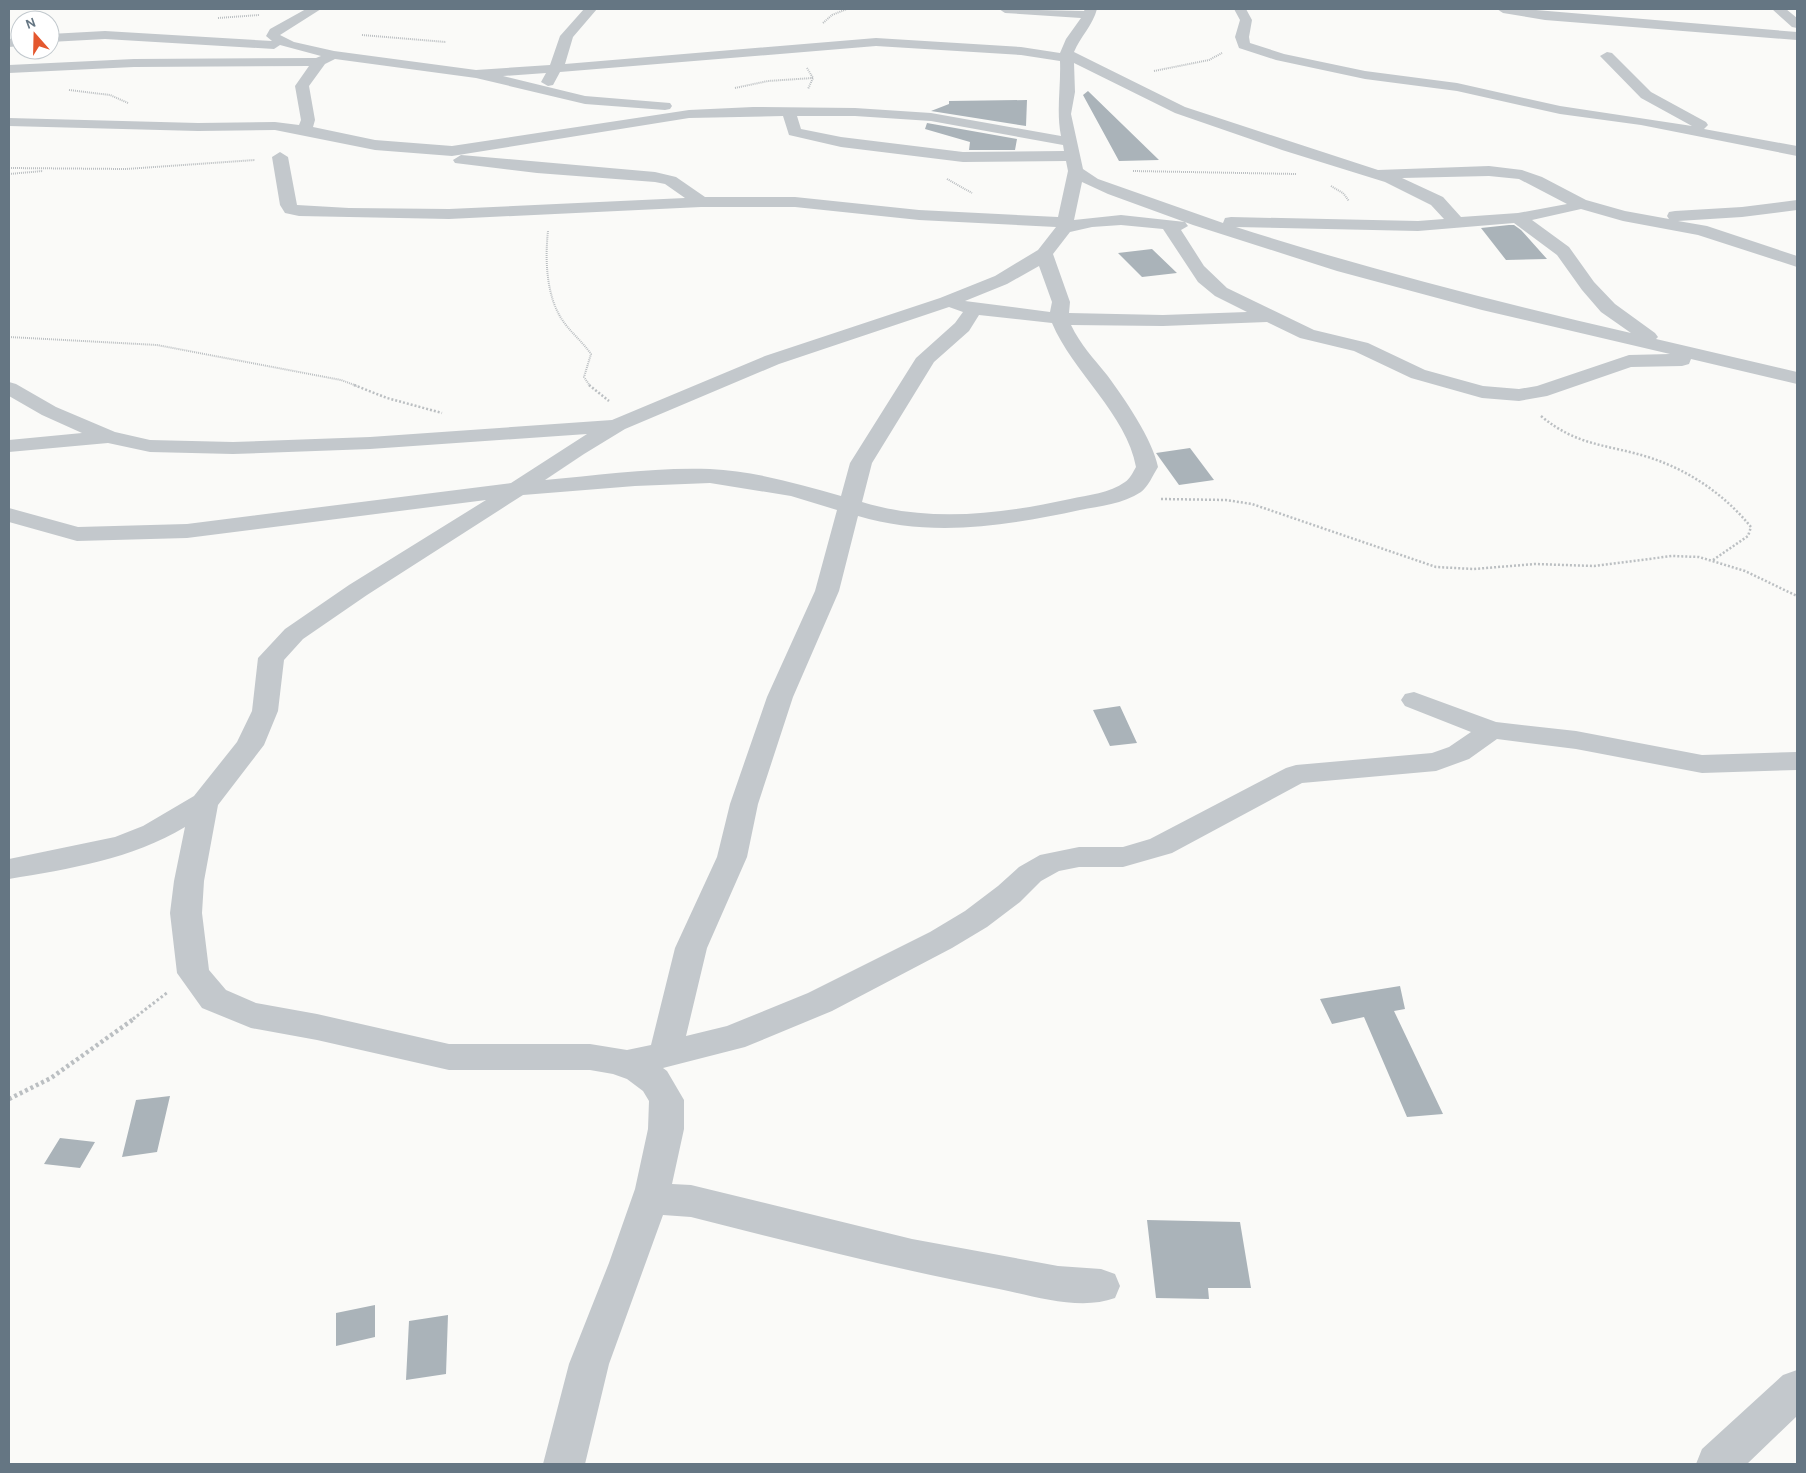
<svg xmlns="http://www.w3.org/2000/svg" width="1806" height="1473" viewBox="0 0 1806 1473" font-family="Karla,sans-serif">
	<rect width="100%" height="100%" fill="#fafaf8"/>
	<path fill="#aab3b9" d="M1088,91l71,69 -40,1 -36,-66z
		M1027,100l-1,26 -95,-15 18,-7v-3z
		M927,123l90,16 -2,11h-46l1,-8 -45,-13z
		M1509,225h5l7,5 26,29 -41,1 -25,-32z
		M1152,249l25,24 -35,4 -24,-24z
		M1190,448l24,32 -35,5 -23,-32z
		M1120,706l17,37 -27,3 -17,-36z
		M1400,986l5,23 -11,2 49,103 -36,3 -43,-100 -32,7 -12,-25z
		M170,1096l-13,56 -35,5 14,-57z
		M60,1138l35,4 -15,26 -36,-4z
		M1147,1220l93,2 11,66h-43l1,11 -53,-1z
		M375,1305v32l-39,9v-33z
		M448,1315l-2,59 -40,6 3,-59z"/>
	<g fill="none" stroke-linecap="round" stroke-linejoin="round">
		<path stroke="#bbbfc2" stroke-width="2" stroke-dasharray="1 1" stroke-linecap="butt" d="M218,18l41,-3
			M823,23l9,-8 15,-6
			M362,35l84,7
			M807,68l6,10 -5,11
			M1154,71l55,-11 13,-7
			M735,88l33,-7 45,-3
			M69,90l41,5 18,8
			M9,168l117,1 129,-9
			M1133,171l163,3
			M9,174l34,-3
			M947,179l25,14
			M1331,186l12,7 6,8
			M548,231c-3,27 -2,63 13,87 8,13 21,23 30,36l-7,23 6,9
			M9,337l148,8 184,35 16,6"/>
		<path stroke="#bbbfc2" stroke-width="2.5" stroke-dasharray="2 2" stroke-linecap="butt" d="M354,385l33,13 55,15
			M589,385l20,16
			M1541,416c37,31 67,28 110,42 39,13 74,37 100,69l-3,9 -35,24
			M1161,499l65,1 26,4 184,63 38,2 61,-5 59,2 78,-10 27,1 46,14 52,25"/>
		<path stroke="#bbbfc2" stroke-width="3" stroke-dasharray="2.5 2.5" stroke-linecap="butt" d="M133,1019l35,-27"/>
		<path stroke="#bbbfc2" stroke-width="4.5" stroke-dasharray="3 3" stroke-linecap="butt" d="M9,1099l42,-21 84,-60"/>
		<path fill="#c3c8cc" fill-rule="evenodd" d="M306,9h15l-41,26 14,7 40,9 142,19 74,-5 10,-29 24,-27h13l-24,28 -8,27 311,-26 145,9 39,6 6,-14 15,-21 -76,-5 -6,-4 85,2 1,-2h12c-4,16 -17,28 -23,43l111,55 193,63 111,-4 33,4 20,7 44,23 39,11 44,8 -2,-3 2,-4 6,-1 67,-4 55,-7v10l-55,7 -64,4 29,5 90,30v11l-99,-32 -75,-14 -42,-12 -49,11 37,27 25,35 21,22 40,29 3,4 -2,2 141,33v12l-106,-25 -2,5 -7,2 -51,1 -84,29 -28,5 -37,-3 -71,-20 -57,-27 -54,-13 -33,-16 -104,4 -92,-1c9,19 23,34 36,50 17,23 46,65 51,92 -5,8 -10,20 -17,25 -18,12 -41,14 -61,18 -74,16 -148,28 -222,6l-19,75 -46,106 -35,107 -11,53 -40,91 -21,88 41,-10 81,-33 122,-61 35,-21 33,-25 21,-19 21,-12 39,-8h44l27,-8 136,-71 10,-3 136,-12 17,-6 22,-15 -66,-26 -4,-6 4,-6 9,-2 82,30 80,9 126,24 95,-3v18l-95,3 -126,-24 -79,-10 -28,20 -33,12 -134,12 -130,70 -49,14h-44l-20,4 -18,10 -21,21 -33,25 -35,21 -120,63 -87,36 -82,21 4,3 17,29v29l-12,55 19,1 221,54 146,27 43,3 14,5 5,12 -5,12c-35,13 -81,-2 -116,-9 -104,-20 -206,-46 -308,-72l-28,-2 -54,149 -24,100h-42l26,-100 40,-101 26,-74 13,-60 1,-28 -6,-10 -16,-12 -14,-5 -23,-4h-141l-132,-30 -66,-12 -49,-20 -25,-35 -7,-60 4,-32 11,-54c-53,32 -116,42 -176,52v-20l106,-22 28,-11 51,-30 43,-54 15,-31 6,-53 27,-29 64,-44 137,-85 -299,38 -110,3 -68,-19v-14l69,19 109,-3 324,-41 76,-49 -217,15 -137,5 -83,-2 -42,-9 -99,9v-12l73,-7 -40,-18 -33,-19v-14l7,2 40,23 59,25 35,8 83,2 137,-5 242,-17 153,-64 175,-58 55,-22 43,-26 18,-23 -137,-7 -124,-13h-94l-252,12 -150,-3 -14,-3 -5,-8 -8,-48 8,-5 8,5 9,48 52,3 100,1 236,-11 -20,-14 -10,-2 -118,-9 -82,-10 -2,-3 8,-5 194,17 21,5 29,20h90l124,13 139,7 10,-46 -2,-10 -103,1 -122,-15 -52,-12 -6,-19 -94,2 -237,38 -77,-6 -100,-20 -77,1 -189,-5v-8l189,5 77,-1 24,3 2,-5 -6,-34 14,-20 -175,1 -125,6v-8l125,-6 182,-1 5,-2 -41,-11 -6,4 -169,-10 -55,3v-8l55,-3 167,10 -6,-5 4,-7zM876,46l145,9 39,6c1,26 -4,50 1,75l-130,-23 -76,-5 -102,-1 -64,3 -237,36 -77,-6 -62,-13 2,-7 -6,-34 16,-22 10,-5 141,19 109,26 80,6 5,-1 2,-3 -2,-3 -85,-7 -82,-20 43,-3 -5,9 7,4 5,-1 7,-13zM1074,63l101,50 107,37 103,32 46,23 13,14 -26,2 -187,-4 -6,1 -2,5 -125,-44 -15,-10 -12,-55 4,-22zM797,116h58l76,5 132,24 1,6 -101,1 -122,-15 -40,-8zM1489,176l30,3 48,25 -49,9 -57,4 -18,-20 -41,-19zM1082,182l26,12 85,31 144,46 145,39 188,44 -41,1 -92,31 -18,3 -36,-3 -58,-16 -57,-27 -54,-13 -87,-42 -23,-22 -23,-36 7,-4 -3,-4 -64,-7 -47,5zM1514,223l43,32 25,35 19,22 30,21c-134,-31 -264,-64 -395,-106l182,4zM1121,225l42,4 35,53 17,14 32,16 -84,3 -94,-2 1,-11 -17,-48 17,-22 22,-5zM1039,266l13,36 -2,10 -85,-11 42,-17zM949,307l14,5 -8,11 -39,35 -66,105 -9,33c-42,-12 -87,-25 -131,-27 -55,-2 -110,6 -165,11l39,-26 41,-25 154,-65zM979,315l73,8c20,48 75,92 84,144 -3,5 -6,12 -11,15 -15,11 -37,13 -55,17 -69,15 -139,24 -208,3l10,-39 62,-101 35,-31zM710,483l81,13 46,14 -22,81 -48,106 -37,107 -13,53 -42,91 -24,97 -24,5 -37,-6h-141l-132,-30 -61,-11 -30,-13 -17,-20 -7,-57 2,-32 14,-76 46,-60 14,-34 6,-51 19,-21 64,-44 156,-100 112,-9z
			M1234,9h12l6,11 -3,17 1,6 34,11 81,17 92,12 103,23 132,20 -51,-28 -41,-42 7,-4 5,1 39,39 55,30 2,3 -4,4 93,17v10l-156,-31 -81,-11 -103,-23 -92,-12 -89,-19 -37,-12 -4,-11 5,-17z
			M1497,9h27l273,23v8l-252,-20 -42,-7z
			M1772,9h14l11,9v10l-5,-1z
			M20,38v8l-11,1v-8z
			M1797,1370v46l-50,48h-51l6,-15 81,-74z"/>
	</g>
	<rect width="1806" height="1473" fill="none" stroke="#657683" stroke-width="20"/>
	<g transform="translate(35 35) rotate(340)"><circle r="24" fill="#ffffff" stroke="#c1c8cd"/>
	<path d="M0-4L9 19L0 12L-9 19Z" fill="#e4572e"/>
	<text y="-8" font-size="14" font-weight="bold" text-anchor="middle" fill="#657683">N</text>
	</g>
</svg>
